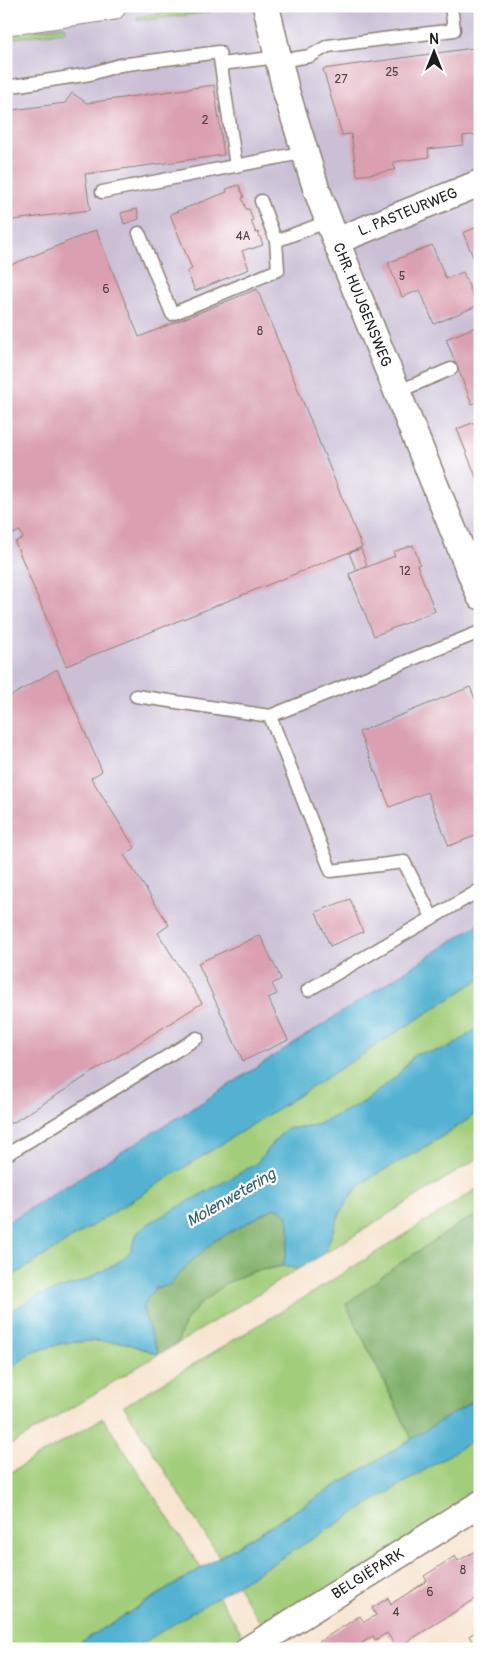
<svg xmlns="http://www.w3.org/2000/svg" width="486" height="1655" viewBox="0 0 486 1655" font-family="Pangolin,sans-serif">
	<rect width="100%" height="100%" fill="#fff"/>
	<filter id="ink" filterUnits="userSpaceOnUse"><feTurbulence type="fractalNoise" baseFrequency=".02" numOctaves="2"/><feDisplacementMap in="SourceGraphic" scale="10" xChannelSelector="R" yChannelSelector="G"/><feConvolveMatrix kernelMatrix="1 2 1 2 8 2 1 2 1" color-interpolation-filters="sRGB"/></filter>
	<filter id="wash" filterUnits="userSpaceOnUse"><feTurbulence type="fractalNoise" baseFrequency=".0096" numOctaves="4" result="noise"/><feDisplacementMap in="SourceGraphic" scale="20" xChannelSelector="R" yChannelSelector="G"/><feGaussianBlur stdDeviation="1.12" result="paint"/><feColorMatrix in="noise" values="0 0 0 0 0 0 0 0 0 0 0 0 0 0 0 0 0 1.4 0 .05"/><feComposite in="paint" operator="in"/></filter>
	<g filter="url(#wash)">
		<rect width="100%" height="100%" fill="#f7e3cd"/>
		<path fill="#cbbfd5" d="M6,6h474v952l-474,281z"/>
		<path fill="#a2cd7a" stroke="#5f744b" d="M209,7v5l-71,9 -1,-4z
			M65,26l1,5 -60,8v-5z
			M480,979v47l-29,21 -19,5 -16,1 -19,23 -33,26 -48,23 -30,4 -15,16 -15,19 -119,69 -6,18 -11,10 -34,19 -48,16 -32,17v-33l309,-195z
			M480,1110v47l-156,97c8,-20 14,-42 28,-59 14,-19 40,-29 60,-41 24,-13 47,-27 68,-44z
			M480,1187v28l-16,6 -68,45 -50,38 66,135 -193,118 -95,-151 183,-110z
			M283,1266l15,3 -121,75 7,-20 14,-18 27,-22 26,-12z
			M90,1341l32,1 37,12 -153,94v-76l25,-19 32,-10z
			M103,1418l98,150 -131,81h-64v-174z
			M480,1436v58l-214,138 -29,-47z
			M218,1596l28,44 -13,9h-100z"/>
		<path fill="#81b06a" stroke="#4e6643" d="M279,1208l9,8 2,19 -7,31 -32,6 -26,12 -27,22 -14,18 -7,20 -18,10 -12,-30 -4,-16 4,-9 8,-11 15,-3 15,-18 29,-26 58,-32z
			M480,1215v182l-68,42 -66,-135 50,-38 68,-45z"/>
		<path fill="#53b2d2" stroke="#386777" d="M480,923v56l-165,106 -309,195v-57l192,-118z
			M480,1026v84l-14,11 -46,29 -52,29 -16,15 -12,19 -16,41 -26,15 -15,-3 7,-31 -2,-19 -9,-8 -7,1 -58,32 -29,26 -15,18 -15,3 -8,11 -4,9 4,16 12,30 -37,-12 -32,-1 -27,2 -32,10 -25,19v-59l2,-1 30,-16 48,-16 34,-19 11,-10 6,-18 14,-11 105,-58 15,-19 15,-16 30,-4 48,-23 33,-26 19,-23 16,-1 19,-5z
			M480,1397v39l-347,213h-63z"/>
		<g id="blocks">
			<path fill="#da9fb1" d="M480,47v87l-17,2v9l-35,4 1,8 -36,5 2,8 -38,6 -6,-42 -9,1 -19,-66z
				M214,85l10,70 -139,19 5,36 -84,11v-110l59,-8 7,-10 15,10z
				M239,185l5,12 -2,1 4,11h3l4,11 -2,1 5,12 2,-1 5,13 -12,4 -1,-1 -8,3 7,18 -54,22 -8,-20 5,-2 -22,-55 57,-22 -1,-3z
				M137,209l2,10 -15,5 -3,-11z
				M480,226v47l-17,-40z
				M96,230l43,107 118,-48 105,258 -296,119 -51,-124 8,-4 -3,-7 -14,6v-19l7,-2 -7,-18v-231z
				M432,245l14,34 17,-7 14,34 -43,18 -14,-34 -18,7 -14,-34z
				M480,325v76l-8,3 -26,-65z
				M480,420v67l-23,-58z
				M413,545l7,19 -3,1 18,46 -61,25 -25,-62 46,-18 -2,-4z
				M361,549l6,16 -11,5 -7,-17z
				M57,669l45,102 -11,7 44,70 -11,7 45,70 -11,8 44,70 -191,121 -5,-7v-418z
				M470,687l10,23v124l-31,12 -22,-54 -37,15 -31,-75z
				M350,899l13,33 -33,14 -14,-34z
				M260,935l21,44 -9,5 5,10 -9,4 20,42 -45,21 -45,-98z
				M480,1548v48l-83,52 -10,-15 -12,7 -2,-4 -14,9 -1,4h-42l4,-8 40,-25 4,6 12,-7 -4,-7 16,-10 3,6 36,-23 -3,-5 31,-20 3,5z
				M480,1629v14l-5,3 -6,-10z"/>
		</g>
	</g>
	<g filter="url(#ink)">
		<use href="#blocks" fill-opacity="0" stroke="#8a8074" stroke-width="1"/>
		<g fill="none" stroke-linecap="round" stroke-linejoin="round">
			<g stroke="#8a8074" stroke-width="15">
				<path id="lane" d="M279,61l31,-5 18,-10 126,-16 -3,-24
					M221,64l57,-7
					M6,87l84,-13 30,-9 99,-13 17,114
					M102,192l204,-40
					M261,201l15,40
					M139,233l33,81 106,-44 -2,-29 53,-20
					M397,392l54,-23
					M136,696l134,20
					M432,917l-28,-55 -73,9 -61,-155 210,-84
					M308,990l172,-100
					M6,1155l191,-117"/>
			</g>
			<g stroke="#8a8074" stroke-width="29">
				<path id="street" d="M266,6l20,85 30,97 20,53 144,355
					M336,241l144,-58
					M249,1649l231,-145"/>
			</g>
			<g stroke="#8a8074" stroke-width="30">
				<path id="secondary" d="M6,21l106,-15"/>
			</g>
			<use href="#lane" stroke="#fff" stroke-width="12"/>
			<use href="#street" stroke="#fff" stroke-width="26"/>
			<use href="#secondary" stroke="#fff" stroke-width="28"/>
		</g>
	</g>
	<g text-anchor="middle" dominant-baseline="central" stroke-width="4.5" stroke-linejoin="round" paint-order="stroke">
		<g font-size="12" fill="#4c3d41">
			<text x="392" y="72">25</text>
			<text x="341" y="79">27</text>
			<text x="205" y="120">2</text>
			<text x="243" y="236">4A</text>
			<text x="402" y="276">5</text>
			<text x="106" y="289">6</text>
			<text x="260" y="331">8</text>
			<text x="405" y="571">12</text>
			<text x="463" y="1570">8</text>
			<text x="430" y="1592">6</text>
			<text x="396" y="1612">4</text>
		</g>
		<g font-size="15" fill="#1c1c1c" stroke="#fff">
			<text transform="translate(408 212) rotate(-22)">L. PASTEURWEG</text>
			<text transform="translate(362 305) rotate(68)">CHR. HUIJGENSWEG</text>
			<text transform="translate(368 1574) rotate(-32)">BELGIËPARK</text>
		</g>
		<g font-size="16" font-style="italic" fill="#35606e" stroke="#fff">
			<text transform="translate(231 1198) rotate(-30)">Molenwetering</text>
		</g>
	</g>
	<rect width="486" height="1655" fill="none" stroke="#fff" stroke-width="25"/>
	<g transform="translate(434 52)" stroke="#ffffff" stroke-width="4" paint-order="stroke">
	<path d="M0-4L9 19L0 12L-9 19Z" fill="#1c1c1c"/>
	<text y="-8" font-size="14" font-weight="bold" text-anchor="middle" fill="#1c1c1c">N</text>
	</g>
</svg>
